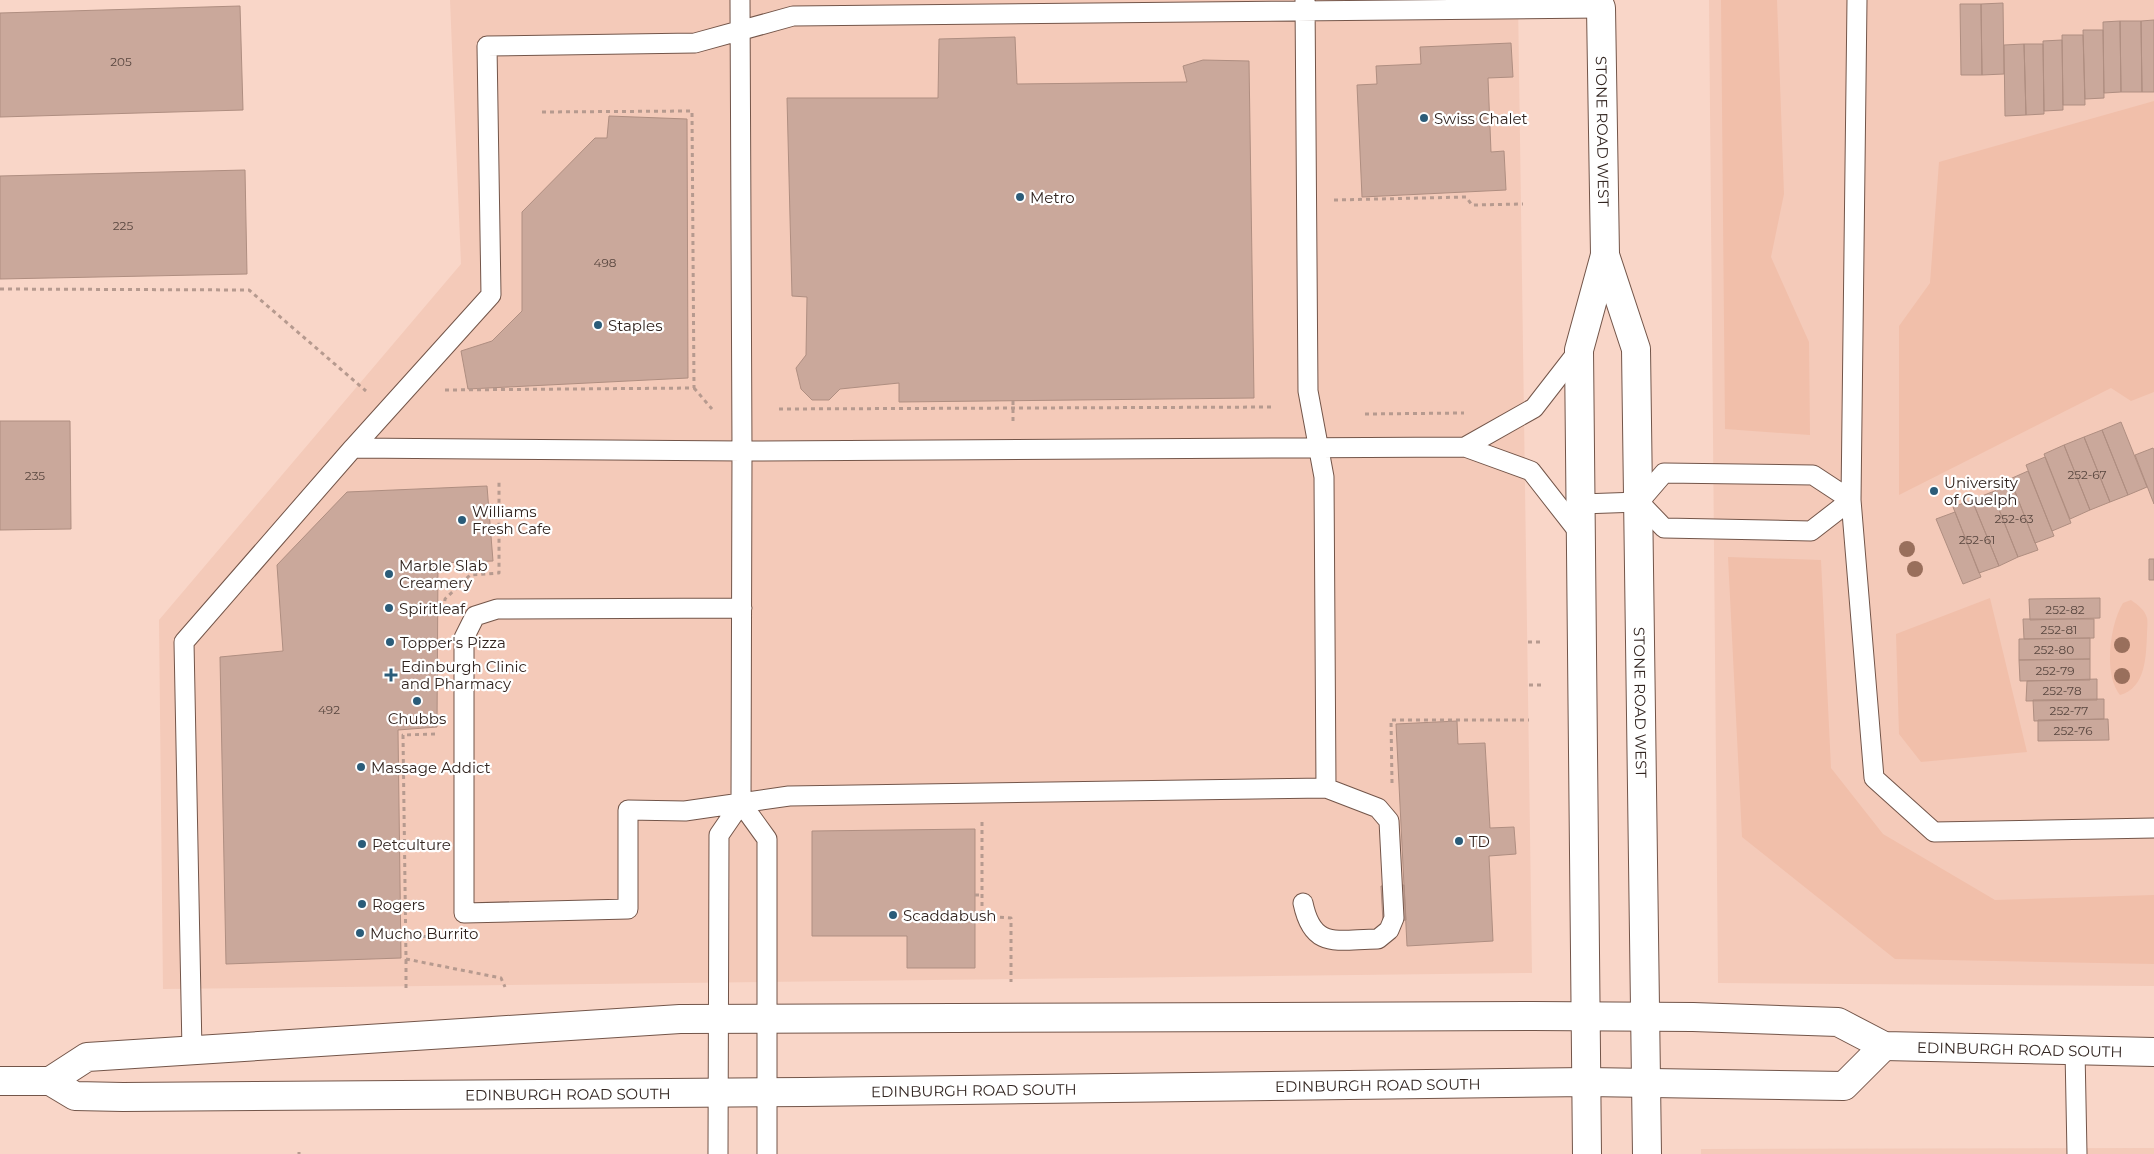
<svg xmlns="http://www.w3.org/2000/svg" width="2154" height="1154" viewBox="0 0 2154 1154" font-family="Montserrat,sans-serif">
	<rect width="100%" height="100%" fill="#f9d6c8"/>
	<path fill="#f4cab9" d="M450,0h1068l14,973 -1369,16 -4,-369 302,-356z
		M1709,0h445v986l-436,-3z
		M2154,1148v6h-453v-5z"/>
	<path fill="#f1bfaa" d="M1721,0h56l7,194 -13,63 38,85 1,93 -85,-6z
		M2154,101v291l-23,9 -20,-13 -212,107v-169l31,-43 9,-121z
		M1728,557l93,3 10,208 52,66 112,66 159,-5v69l-259,-5 -153,-122z
		M1990,598l37,154 -106,10 -22,-28 -3,-100z
		M2131,600c7,5 14,10 16,18 1,5 0,11 0,16 -1,22 -1,54 -27,61 -17,-20 -10,-71 3,-92z"/>
	<path fill="#caa89b" stroke="#af8e81" d="M2003,3l1,71 -22,1 -1,-71z
		M1960,4h21l1,71h-21z
		M240,6l3,104 -243,7v-104z
		M2154,20v72h-12l-1,-71z
		M2120,21h21l1,71h-21z
		M2120,21l1,71 -17,1 -1,-71z
		M2083,30h20l1,68 -19,1z
		M2062,35h21l2,70h-22z
		M1015,37l2,47 170,-2 -4,-16 20,-6 46,1 5,337 -355,4v-19l-59,6 -11,11h-17l-11,-11 -5,-21 10,-13 1,-58 -15,-1 -5,-198h151l1,-59z
		M2062,40l1,70 -19,1 -1,-70z
		M1511,43l2,34 -25,1 3,74 13,-1 2,39 -144,7 -5,-112 20,-1 -1,-18 45,-2 -1,-17z
		M2024,44h19l1,70 -18,1z
		M2024,44l2,71 -21,1 -1,-71z
		M609,116l78,3 1,259 -220,11 -7,-38 31,-10 30,-30v-99l73,-74h12z
		M245,170l2,104 -247,5v-103z
		M0,421h70l1,108 -71,1z
		M2121,422l26,65 -19,8 -26,-65z
		M2102,430l26,65 -18,7 -26,-65z
		M2084,437l26,65 -20,8 -26,-65z
		M2064,445l26,65 -20,9 -26,-65z
		M2153,448l1,2v54l-19,-49z
		M2045,457l26,66 -19,8 -26,-66z
		M2028,471l26,65 -19,7 -25,-64z
		M2012,484l26,66 -20,7 -26,-65z
		M487,486l6,75 -55,2 -1,164 -39,3 3,228 -175,6 -6,-307 63,-6 -6,-86 70,-73z
		M1992,492l26,65 -19,9 -27,-66z
		M1972,500l27,66 -20,7 -26,-66z
		M1955,512l26,65 -18,7 -27,-65z
		M2149,559h5v21h-5z
		M2100,598v20l-70,2 -1,-21z
		M2023,619h71v19l-70,1z
		M2090,638v21l-71,1v-21z
		M2090,659v21l-70,1 -1,-21z
		M2097,679v21l-71,1 1,-20z
		M2104,699v20l-70,2 -1,-21z
		M2108,719l1,21 -71,1v-21z
		M1457,721l1,23 27,-1 5,85 24,-1 2,27 -27,2 4,85 -86,5 -11,-222z
		M975,829v139h-68v-32h-95v-105z
		M1404,885l2,35 -23,2 -2,-36z"/>
	<g fill="none" stroke-linecap="round" stroke-linejoin="round">
		<g stroke="#735549" stroke-width="21">
			<path id="service" d="M1857,0l-6,500 23,278 60,54 220,-4
				M1465,447l69,-39 45,-58
				M353,448l138,-153 -4,-249 208,-3 98,-27 808,-8
				M1639,502l25,26 147,3 40,-31
				M1581,504l58,-2 25,-29 149,2 38,25
				M742,608l-245,1 -22,7 -11,22v275l164,-4v-99l57,1 104,-15 537,-8 -2,-311 -16,-86 -3,-391
				M741,803l26,36v315
				M1303,903c10,48 35,36 75,36l11,-9 5,-12 -5,-97 -11,-13 -52,-20
				M2075,1050l2,104
				M192,1051l-8,-409 169,-194 389,3 -2,-451
				M718,1154l1,-319 22,-32 1,-352 723,-4 66,24 50,64"/>
		</g>
		<g stroke="#735549" stroke-width="30">
			<g id="secondary">
				<path id="s1" d="M1598,0l3,8 4,247 31,94 11,805"/>
				<path id="s2" d="M0,1081h50l25,15 48,1 682,-5 782,-10 257,4 40,-40"/>
				<path id="s3" d="M50,1081l37,-24 593,-38 853,-3 160,1 145,5 46,24 270,6"/>
				<path d="M1587,1154l-8,-804 26,-95"/>
			</g>
		</g>
		<path stroke="#b69a8f" stroke-width="3" stroke-dasharray="4 4" stroke-linecap="butt" d="M1334,200l132,-3 6,8 51,-1
			M0,289l249,1 117,101
			M694,388l18,21
			M445,390l249,-2 -2,-277 -151,1
			M1013,401v20
			M779,409l495,-2
			M1365,414l99,-1
			M444,609l1,-10 25,-24 29,-2v-94
			M1528,642h14
			M1529,685h14
			M435,734l-32,1 3,224 95,19 4,9
			M1392,783l-1,-63h138
			M982,822v94l29,2v64
			M975,895h7
			M406,937l36,-1 2,-2
			M406,988v-29
			M299,1152v2"/>
		<use href="#service" stroke="#fff" stroke-width="19"/>
		<use href="#secondary" stroke="#fff" stroke-width="28"/>
	</g>
	<g fill="#996f5c">
		<circle cx="1907" cy="549" r="8"/>
		<circle cx="1915" cy="569" r="8"/>
		<circle cx="2122" cy="645" r="8"/>
		<circle cx="2122" cy="676" r="8"/>
	</g>
	<g fill="#2b5c79" stroke="#fff" stroke-width="2">
		<circle cx="1424" cy="118" r="5"/>
		<circle cx="1020" cy="197" r="5"/>
		<circle cx="598" cy="325" r="5"/>
		<circle cx="1934" cy="491" r="5"/>
		<circle cx="462" cy="520" r="5"/>
		<circle cx="389" cy="574" r="5"/>
		<circle cx="389" cy="608" r="5"/>
		<circle cx="390" cy="642" r="5"/>
		<path d="M388.5 667.5h5v5h5v5h-5v5h-5v-5h-5v-5h5z"/>
		<circle cx="417" cy="701" r="5"/>
		<circle cx="361" cy="767" r="5"/>
		<circle cx="1459" cy="841" r="5"/>
		<circle cx="362" cy="844" r="5"/>
		<circle cx="362" cy="904" r="5"/>
		<circle cx="893" cy="915" r="5"/>
		<circle cx="360" cy="933" r="5"/>
	</g>
	<g text-anchor="middle" dominant-baseline="central" stroke-width="4.5" stroke-linejoin="round" paint-order="stroke">
		<g font-size="12" fill="#58463f">
			<text x="121" y="61">205</text>
			<text x="123" y="225">225</text>
			<text x="605" y="262">498</text>
			<text x="2087" y="474">252-67</text>
			<text x="35" y="475">235</text>
			<text x="2014" y="518">252-63</text>
			<text x="1977" y="539">252-61</text>
			<text x="2065" y="609">252-82</text>
			<text x="2059" y="629">252-81</text>
			<text x="2054" y="649">252-80</text>
			<text x="2055" y="670">252-79</text>
			<text x="2062" y="690">252-78</text>
			<text x="329" y="709">492</text>
			<text x="2069" y="710">252-77</text>
			<text x="2073" y="730">252-76</text>
		</g>
		<g font-size="15" fill="#322520" stroke="#fff" text-anchor="start">
			<text x="1434" y="118">Swiss Chalet</text>
			<text x="1030" y="197">Metro</text>
			<text x="608" y="325">Staples</text>
			<text x="1944" y="482">University<tspan x="1944" dy="17">of Guelph</tspan></text>
			<text x="472" y="511">Williams<tspan x="472" dy="17">Fresh Cafe</tspan></text>
			<text x="399" y="565">Marble Slab<tspan x="399" dy="17">Creamery</tspan></text>
			<text x="399" y="608">Spiritleaf</text>
			<text x="400" y="642">Topper's Pizza</text>
			<text x="401" y="666">Edinburgh Clinic<tspan x="401" dy="17">and Pharmacy</tspan></text>
			<text x="417" y="718" text-anchor="middle">Chubbs</text>
			<text x="371" y="767">Massage Addict</text>
			<text x="1469" y="841">TD</text>
			<text x="372" y="844">Petculture</text>
			<text x="372" y="904">Rogers</text>
			<text x="903" y="915">Scaddabush</text>
			<text x="370" y="933">Mucho Burrito</text>
		</g>
		<g font-size="15" fill="#322520" stroke="#fff">
			<text stroke="none"><textPath href="#s1" startOffset="132">STONE ROAD WEST</textPath></text>
			<text stroke="none"><textPath href="#s1" startOffset="708">STONE ROAD WEST</textPath></text>
			<text stroke="none"><textPath href="#s3" startOffset="1984">EDINBURGH ROAD SOUTH</textPath></text>
			<text stroke="none"><textPath href="#s2" startOffset="1382">EDINBURGH ROAD SOUTH</textPath></text>
			<text stroke="none"><textPath href="#s2" startOffset="978">EDINBURGH ROAD SOUTH</textPath></text>
			<text stroke="none"><textPath href="#s2" startOffset="572">EDINBURGH ROAD SOUTH</textPath></text>
		</g>
	</g>
</svg>
